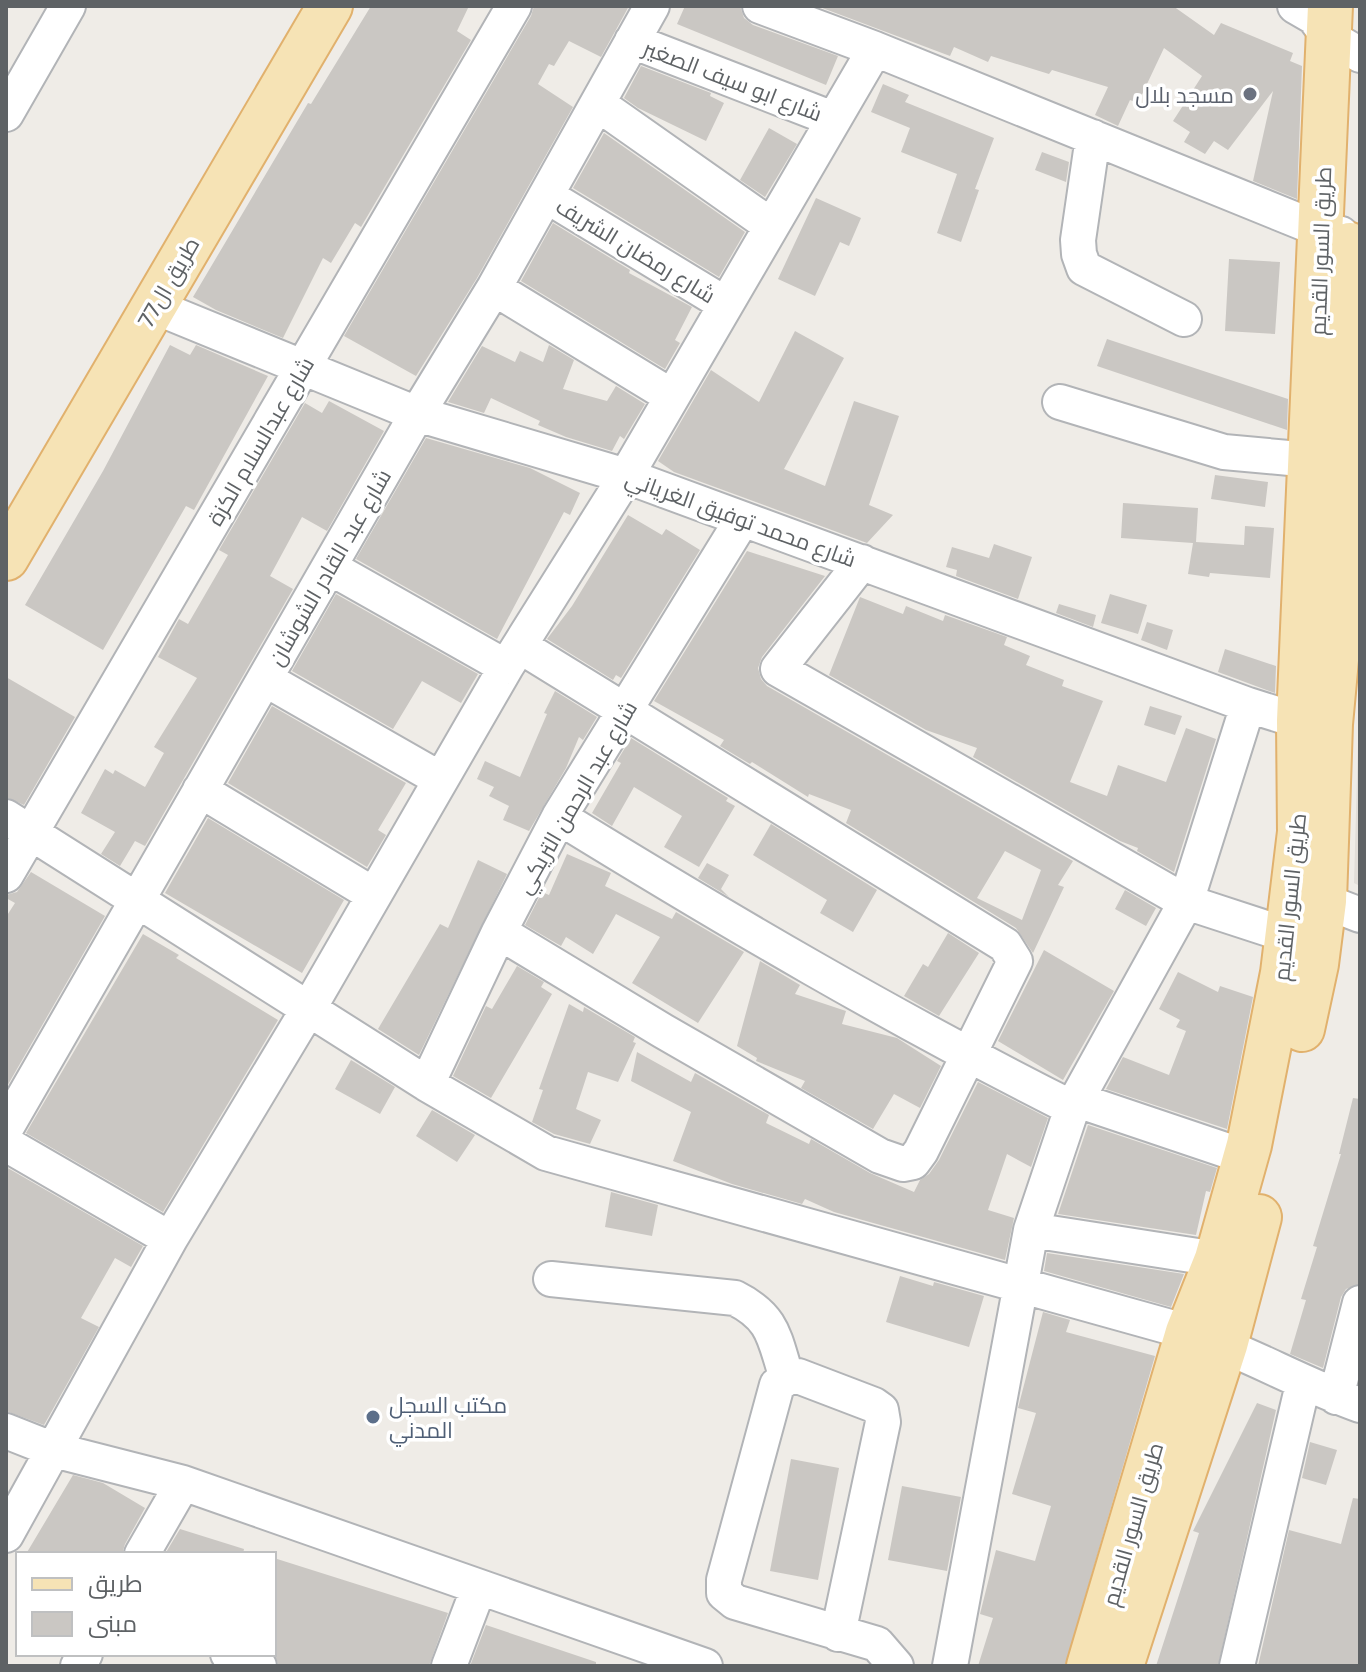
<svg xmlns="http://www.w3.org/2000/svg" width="1366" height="1672" viewBox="0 0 1366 1672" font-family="'Golos Text',Cairo,sans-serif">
	<rect width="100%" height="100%" fill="#efece7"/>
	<path fill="#e1ddd8" d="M1358,742h2v144l-6,-3z"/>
	<path fill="#cac7c3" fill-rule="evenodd" d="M371,6h98l-12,25 14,9 -110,187 -6,-4 -24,40 -8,-5 -40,80 -67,-28 -23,-13 115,-194 3,1z
		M534,6h95l-28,51 -32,-16 -15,25 -5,-2 -11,20 35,23 -96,171 -61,98 -72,-40 187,-320z
		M685,6h55l4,12 9,7 85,31 -12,29 -149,-61z
		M817,6h356l41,29 7,-12 72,30 -3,8 12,5 -5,133 -44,-18 20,-90 -45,59 -14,-9 -9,13 -21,-12 6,-10 -17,-11 29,-45 -38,-28 -26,55 -8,-3 -12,26 -23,-11 13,-28 -56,-17 -3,4 -58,-18 -3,6 -34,-15 -4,9z
		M641,66l70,27 -1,3 14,7 -18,38 -68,-33 -14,-10z
		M883,84l26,11 -4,7 89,36 -19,51 4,1 -18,52 -24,-9 20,-59 -56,-22 9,-24 -39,-16z
		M769,128l28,16 -32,53 -25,-17z
		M604,133l141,99 -26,45 -146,-89z
		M1042,152l27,10 -3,20 -31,-12z
		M816,198l45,20 -12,28 -9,-4 -25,54 -37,-17z
		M553,223l77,47 -1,3 63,34 -17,33 5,3 -15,26 -144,-88z
		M1229,259l51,3 -5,72 -50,-3z
		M795,331l49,27 -60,111 41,17 29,-85 45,15 -30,89 24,10 -26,28 -193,-71 -16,-11 53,-91 48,32z
		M1107,339l181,60 -1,31 -190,-64z
		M170,345l20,10 6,-10 72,31 -74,134 -8,-4 -83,144 -78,-45 78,-134z
		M549,345l25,15 -11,29 44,12 9,-15 29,18 -21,35 -4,-3 -8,15 -46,-14 -28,-12 2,-4 -49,-23 -7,15 -36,-11 34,-56 33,16 5,-11 23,11z
		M329,401l55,30 -57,100 -25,-14 -32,59 23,13 -148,257 -10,-5 -15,25 -19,-12 14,-22 -34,-19 24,-44 8,5 2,-4 30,17 19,-34 -10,-6 43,-69 -39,-21 21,-38 9,5 40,-69 -9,-5 86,-147 17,10z
		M426,438l104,30 50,25 -10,22 -6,-3 -67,127 -141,-80z
		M1215,475l53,7 -3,25 -54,-8z
		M1123,503l75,5 -2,34 48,3 1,-19 29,2 -4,50 -60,-5 -1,4 -21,-3 5,-31 -72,-5z
		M628,515l34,20 4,-6 34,21 -79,128 -5,-3 -3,5 -66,-41 25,-33z
		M994,544l38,13 -14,42 -62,-23 1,-6 -11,-3 6,-20 37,11z
		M747,551l78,25 -63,81 -4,11 3,11 6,7 306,175 -15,24 6,2 -31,66 -17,-25 -170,-105 5,-13 -42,-16 -1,3 -56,-35 -2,2 -30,-18 4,-6 -70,-39zM1005,851l36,19 -19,50 -45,-22z
		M336,594l142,80 -17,29 -39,-22 -29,48 -101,-58z
		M1110,594l37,11 -9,29 -37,-11z
		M860,597l43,17 3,-8 37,15 2,-6 62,22 -3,8 26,11 -4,9 38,15 -2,6 41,15 -33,81 37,14 11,-31 48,17 20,-54 30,11 -42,133 -37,-21 1,-3 -18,-7 -147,-84 4,-9 -51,-18 -97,-55z
		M1059,604l37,11 -3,12 -37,-14z
		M1147,622l26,8 -6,20 -26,-10z
		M1225,649l51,17 -1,27 -57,-21z
		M6,677l69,40 -51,88 -18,-8z
		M555,691l42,26 -14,23 -4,-3 -13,31 -37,63 -26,-11 6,-14 -20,-10 5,-9 -17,-8 8,-18 35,16 27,-63 -3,-1z
		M272,706l134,77 -28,47 8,5 -19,32 -139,-84z
		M1150,706l32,10 -7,19 -31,-10z
		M631,738l97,60 -2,3 9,5 -36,61 -35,-20 18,-31 -48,-29 -22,39 -20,-13 29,-50 -4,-2z
		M208,818l136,82 -42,73 -137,-80z
		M771,824l106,66 -24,42 -33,-19 7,-13 -74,-45z
		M567,854l44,19 -6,13 67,33 4,-7 68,40 -46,71 -66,-40 28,-46 -44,-23 -23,40 -27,-17 -5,9 -36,-21 17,-33 7,3z
		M478,860l29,14 -88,181 -41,-26 62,-105 8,4z
		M707,863l22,12 -8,14 8,8 -31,-19z
		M31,872l74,44 -99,172v-171l9,-14 -9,-5v-3l11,-3z
		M1125,890l31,18 -10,18 -31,-17z
		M948,933l31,20 -40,63 -35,-20 19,-32 5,3z
		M143,934l36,21 -3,3 102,62 -115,192 -137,-79z
		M1044,950l70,41 -51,89 -65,-39z
		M760,961l40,24 -5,9 51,17 -4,13 55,14 44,28 -21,42 -26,-14 -21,35 -72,-41 4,-7 -49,-20 1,-3 -20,-12z
		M517,966l27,16 -3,5 11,7 -61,104 -38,-22 33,-70 6,3z
		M1178,972l40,20 2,-6 33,11 -26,132 -121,-40 17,-32 46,18 17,-44 -10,-4 4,-7 -21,-11z
		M569,1004l14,8 1,-5 51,30 -2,5 3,1 -18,39 -30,-10 -12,37 25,11 -11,24 -36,-10 -22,-12 11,-32 -4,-1z
		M637,1052l54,30 4,-9 74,42 -3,8 43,21 2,-5 59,34 44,19 6,-12 9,-6 10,-14 39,-78 70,36 -17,49 -24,-13 -19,56 26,8 -9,42 -171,-48 -29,-13 -3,5 -70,-20 -59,-23 18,-49 -60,-31z
		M351,1060l44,27 -15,27 -45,-25z
		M1353,1098l7,1v185l-14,5 -5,8 -18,71 -33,-14 16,-54 -5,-1 16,-52 -4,-1 28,-92h-2z
		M432,1110l43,25 -18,27 -41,-26z
		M1088,1125l129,43 -7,24 -4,-1 -10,44 -138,-21z
		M6,1167l137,79 -12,21 -16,-9 -34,60 18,9 -55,98 -38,-14z
		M611,1192l47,13 -6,31 -47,-9z
		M1047,1253l137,21 -13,33 -127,-36z
		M900,1276l33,10 1,-4 50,14 -15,51 -83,-25z
		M1043,1312l27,8 -4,12 89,24 -90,310h-87l15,-48 -13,-4 16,-64 39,11 16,-55 -39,-12 24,-81 -18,-5z
		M1257,1403l19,7 -58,256h-62l43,-133 -6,-2z
		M1310,1442l27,8 -11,35 -24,-7z
		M791,1459l48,9 -21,112 -48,-9z
		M73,1475l30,8 42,25 -20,36 -3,10h-96z
		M902,1486l59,11 -14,74 -59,-11z
		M1353,1498l7,1v167h-102l31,-136 52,14z
		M180,1529l64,20 -1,5h-78z
		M274,1558l174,55 -19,53h-150l-5,-13z
		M486,1625l110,37v4h-126z"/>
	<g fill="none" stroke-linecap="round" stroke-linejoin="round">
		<g stroke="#b2b4b7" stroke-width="38">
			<path id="minor" d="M760,6l115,43 446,181 20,4
				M1295,6l19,11 14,19 32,19
				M632,41l201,78
				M598,104l172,121
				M6,114l62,-108
				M1093,137l-15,103 1,14 5,14 100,51
				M547,196l178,108
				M494,288l177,108
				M153,306l264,108 209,62 622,229 51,16 23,2
				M1060,402l164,50 87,8
				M862,562l-84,107 408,233 101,33
				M329,567l177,100
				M265,679l175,100
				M200,790l174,105
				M6,817l421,267 119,69 642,179c59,20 113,52 172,73
				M559,817c169,104 336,202 513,291
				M6,875l508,-869
				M1324,901l36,14
				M499,932l164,99 217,125 23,8 10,-2 8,-11 94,-190 -10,-16 -485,-299
				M427,1084l72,-152 60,-115 183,-297
				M1077,1100l169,57
				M6,1128l411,-714 77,-126 158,-282
				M6,1144l164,95
				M1031,1230l186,29
				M551,1279l184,19c40,20 39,41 52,80
				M1336,1397l24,-94
				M6,1431l48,19 129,33 522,183
				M6,1535l164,-296 139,-231 197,-341 120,-191 249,-427
				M142,1554l41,-71
				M838,1634l45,-212 -2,-12 -7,-5 -76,-29 -11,2 -10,7 -53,195v13l11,9 142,42 19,22
				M228,1654l31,12
				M78,1666l7,-12
				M449,1666l30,-79
				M950,1666l81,-436 41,-122 114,-206 62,-197
				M1237,1666l66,-282"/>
		</g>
		<g stroke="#e1b16d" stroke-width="48">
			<path id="major" d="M6,558l324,-552
				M1302,1029l14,-65 8,-63 6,-177 11,-118 9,-361
				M1089,1666l99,-334 29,-73 32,-114 34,-172 17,-141 -1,-111 31,-715
				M1121,1666l104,-321 34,-128"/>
		</g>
		<use href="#minor" stroke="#fff" stroke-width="34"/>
		<use href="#major" stroke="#f6e3b5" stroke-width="44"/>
	</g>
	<circle fill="#6b7280" stroke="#fff" stroke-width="3" cx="1250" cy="94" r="8"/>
	<circle fill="#5c6f8a" stroke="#fff" stroke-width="3" cx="373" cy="1417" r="8"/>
	<g text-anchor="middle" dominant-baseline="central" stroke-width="7" stroke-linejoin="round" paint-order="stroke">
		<g font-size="22" fill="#5e6265" stroke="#fff">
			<text transform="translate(733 80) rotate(21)">شارع ابو سيف الصغير</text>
			<text transform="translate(636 250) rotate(31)">شارع رمضان الشريف</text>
			<text transform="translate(1320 251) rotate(-88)">طريق السور القديم</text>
			<text transform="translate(168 282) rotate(-60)">طريق ال77</text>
			<text transform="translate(260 441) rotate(-60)">شارع عبدالسلام الكزة</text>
			<text transform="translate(741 518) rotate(20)">شارع محمد توفيق الغرياني</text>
			<text transform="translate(329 567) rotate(-60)">شارع عبد القادر الشوشان</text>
			<text transform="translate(576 797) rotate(-60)">شارع عبد الرحمن التريكي</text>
			<text transform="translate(1289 897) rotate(-84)">طريق السور القديم</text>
			<text transform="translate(1132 1524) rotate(-74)">طريق السور القديم</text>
		</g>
		<g font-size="22" fill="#5b616d" stroke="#fff" text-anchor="end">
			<text x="1234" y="94">مسجد بلال</text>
		</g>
		<g font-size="22" fill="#4e5e75" stroke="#fff" text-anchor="start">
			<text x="389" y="1404">مكتب السجل<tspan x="389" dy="25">المدني</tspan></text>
		</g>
	</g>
	<rect width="1366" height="1672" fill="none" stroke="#5e6265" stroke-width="16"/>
	<rect x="16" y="1552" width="260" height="104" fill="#ffffff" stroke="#bfc0c1" stroke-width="2"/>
	<rect x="32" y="1578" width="40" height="12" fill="#f6e3b5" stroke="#bfc0c1" stroke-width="2"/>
	<text x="88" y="1592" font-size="24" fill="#5e6265">طريق</text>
	<rect x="32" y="1612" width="40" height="24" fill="#cac7c3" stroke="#bfc0c1" stroke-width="2"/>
	<text x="88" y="1632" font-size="24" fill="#5e6265">مبنى</text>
</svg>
